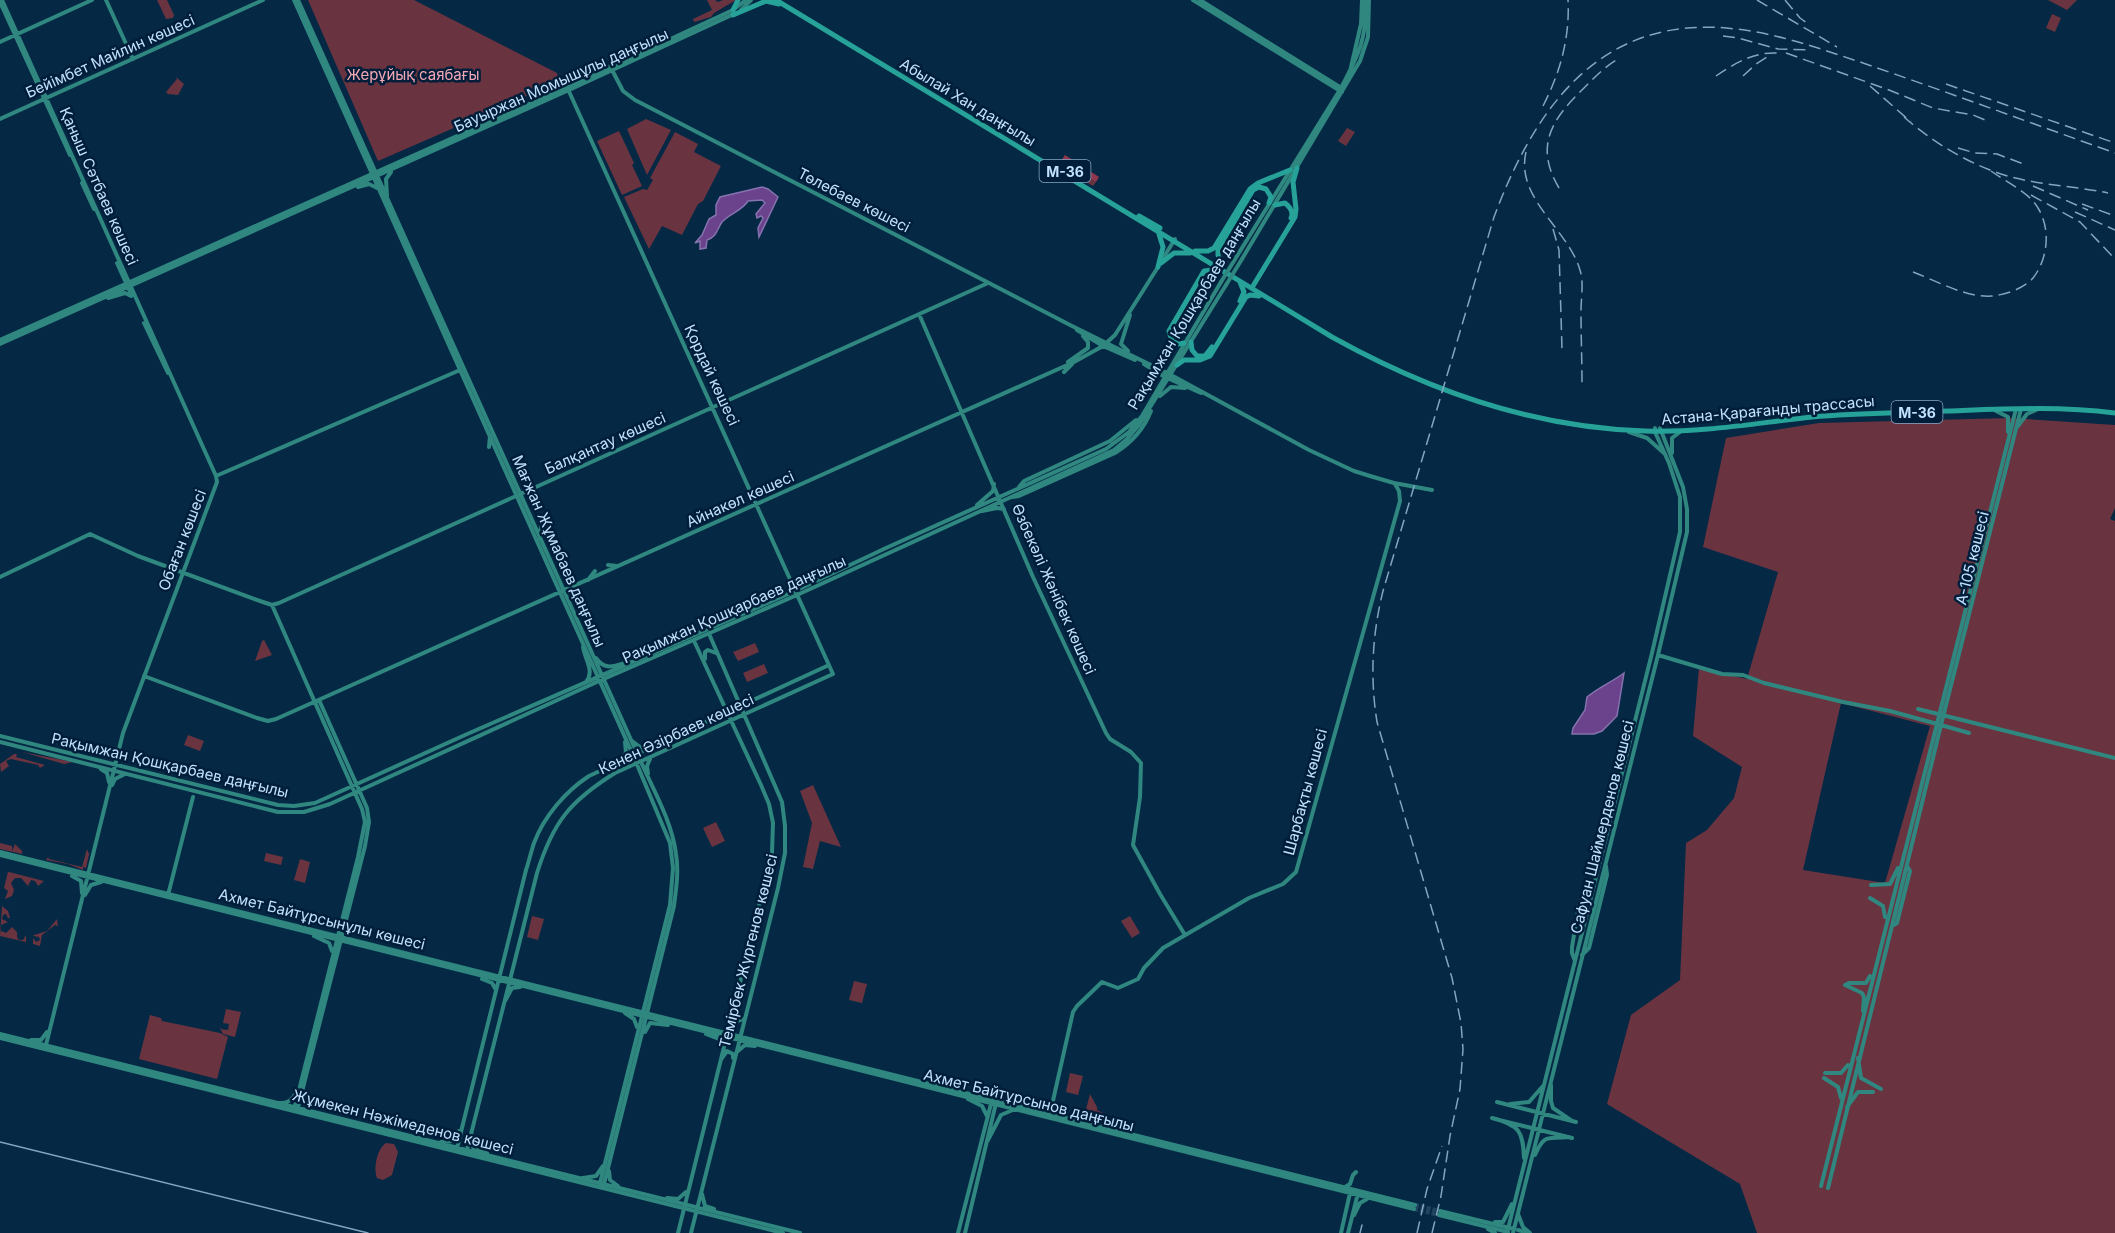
<svg xmlns="http://www.w3.org/2000/svg" width="2115" height="1233" viewBox="0 0 2115 1233" font-family="Inter,sans-serif">
	<rect width="100%" height="100%" fill="#052844"/>
	<path fill="#693440" fill-rule="evenodd" d="M157,0h10l7,15 -1,3 -7,1z
		M308,0h106l143,73 2,9 -181,79z
		M707,0h8l3,2 5,-2h13l-22,13 -3,4 -17,5 -1,-3 19,-9z
		M2048,0h29l-10,10z
		M2052,14l9,4 -6,14 -9,-4z
		M176,77l8,7 -6,11 -10,-1 -2,-2 11,-13z
		M646,119l25,11 -24,45 -20,-46z
		M1347,128l8,4 -9,14 -8,-5z
		M619,131l15,32 -2,2 10,21 -20,9 -25,-54z
		M675,132l23,12 -4,8 27,14 -18,35 -5,3 -16,31 -20,-9 -13,23 -25,-52 19,-8 4,1 6,-10 -3,-2z
		M1061,161l35,21 -3,4 -33,-20z
		M2010,418l105,7v83l-5,11 5,2v712h-358l-17,-49 -133,-80 24,-89 49,-35 6,-137 21,-13 27,-32 8,-31 -49,-31 6,-68 48,11 31,-107 -75,-25 23,-109 93,-15zM1841,703l89,23 -45,157 -82,-13z
		M264,640l8,15 -17,6 7,-20z
		M755,643l4,9 -21,9 -5,-9z
		M764,664l4,9 -21,9 -4,-9z
		M188,735l16,6 -4,10 -16,-6z
		M22,752l51,10 -9,2z
		M14,754h3l-1,3 29,8 -5,3 -2,-3 -27,-6 -5,2 3,5 -8,6 -1,-8z
		M813,785l28,62 -21,-6 -7,28 -10,-2 9,-44 -12,-32z
		M716,822l9,19 -13,6 -9,-19z
		M0,843l12,3v5l3,-7 7,7v3l-22,-5z
		M87,849l2,5 -3,14 -3,-1v3l-15,-6 -22,-4 2,-3 1,2 33,8z
		M266,853l17,4 -2,8 -17,-4z
		M300,859l10,3 -5,21 -11,-3z
		M8,872h1l35,9 -6,5 -3,-5 -4,-1 -3,6 -7,-8h-6l-4,5 3,7 -2,6 -7,3 3,-8 -4,-3z
		M2,906l6,5 2,7h-2l-2,-4 -3,1 -1,4 6,3 -7,3v6l5,2 6,-6 5,5v5l2,3h4l3,-5v7l-26,-6z
		M532,916l12,3 -6,21 -11,-3z
		M1130,916l10,17 -8,5 -11,-17z
		M57,919l1,7 -3,-1 -13,10 -2,11 -7,-2v-6l3,4 4,-2 -1,-3 -6,-1 1,-1 13,-4z
		M854,981l13,3 -5,19 -13,-3z
		M226,1009l15,3 -6,25 -12,-3 -3,-6v-1l1,2 7,1 1,-6 -6,-1z
		M150,1015l11,3 1,3 58,12 8,4 -11,42 -78,-20z
		M1070,1073l13,3 -5,19 -12,-3z
		M1090,1094l7,13v3l6,3 -2,1 4,8 -21,-5z
		M386,1143l8,1 4,8 -6,23 -9,5 -6,-2c-4,-10 0,-29 9,-35z"/>
	<path fill="#90374e" d="M1065,155l34,22 -3,5 -35,-21z"/>
	<path fill="#6b438d" stroke="#8572af" stroke-width="1.5" d="M762,187l6,2 10,8 -19,40 -1,-9 5,-10 -2,-2 -4,2 -1,-4 9,-11 -3,-3 -14,1c-6,10 -18,12 -26,21 -5,7 -5,15 -15,18l-1,8 -6,1v-8l-5,2 7,-8 7,-16 7,-4v-10l4,-8z
		M1624,673l-7,43 -15,15 -8,3h-22l1,-6 12,-18 2,-13c12,-10 25,-15 37,-24z"/>
	<g fill="none" stroke-linecap="round" stroke-linejoin="round">
		<path stroke="#214460" stroke-width="4" stroke-dasharray="4 2" stroke-linecap="butt" d="M1415,1205l25,6
			M1414,1209l25,6"/>
		<path stroke="#2f8780" stroke-width="4" d="M2,0l214,476 1,6 -94,251 -78,316
			M106,0l27,59
			M294,0l339,755 37,88 3,25 -3,37 -71,282
			M298,0l343,762c13,29 31,60 35,92 3,18 0,35 -2,52l-71,282
			M1193,0l149,92
			M1200,0l143,89
			M0,2l70,153
			M741,10l10,-10
			M0,42l92,-42
			M610,66l13,25 12,9 437,226 99,49 138,75 45,21 16,5 24,7 38,7
			M1351,67l10,-43 1,-24
			M0,119l263,-119
			M82,183l12,26
			M358,187l11,-3 10,5
			M387,196l-1,-17 5,-7
			M1237,256l104,-168c17,-32 27,-51 24,-88
			M1242,259l118,-198 8,-24 1,-37
			M1162,260l13,-21
			M117,263l14,31
			M108,298l17,-5 6,3
			M919,314l114,263 73,156 4,6 21,13 10,11 -1,34 -7,48 27,49 25,41
			M144,323l24,50
			M1077,330l26,16 32,14
			M0,340l567,-253 166,-77 13,-10
			M0,344l569,-254 165,-76
			M1128,351l-7,-7 9,-29
			M1068,362l20,-14v-6l-5,-6
			M1144,364l21,13 36,16
			M1064,372l8,-8
			M1160,396l11,-9 14,1
			M1996,411l12,6v15
			M2018,426l9,-12 9,-4
			M1629,432l18,6 18,16
			M489,447l1,-11
			M1672,453v-15l8,-6
			M216,476l244,-106
			M1019,487l5,-6 86,-40 26,-21
			M1012,497l7,-1 96,-43c16,-10 29,-24 36,-42
			M977,505l16,-14 1,-7
			M982,511l15,-3 7,1
			M540,539l1,-12
			M608,565l9,1
			M0,577l90,-43 48,22 122,45 12,4 7,-2 709,-320
			M588,580l7,-9
			M272,605l90,204 3,13 -7,35 -64,253
			M583,647c2,13 12,24 3,35
			M1658,655l64,19 21,1 21,8 79,19 47,9 51,14 80,-316
			M596,658c10,14 19,7 33,4
			M705,659v-7l3,-2 8,3
			M144,676l113,42 11,3 8,-2 798,-357 29,-16 12,-11 43,-68
			M1918,709l197,49
			M0,736l278,69 16,1 21,-3 150,-68 330,-144 91,-43 220,-99 23,-17 13,-16 79,-134
			M632,741l8,6h6
			M0,742l278,70h26l26,-8 269,-123 198,-86 317,-145 13,-11 12,-14 87,-140
			M621,759l5,-6 -1,-11
			M101,769l6,4 2,9
			M648,774l-1,-8 3,-7
			M112,785l3,-6 8,-4
			M0,852l1415,353
			M0,855l1414,354
			M72,876l9,5 1,12
			M1871,885l19,-1 8,-16
			M85,895l6,-10 10,-3
			M168,895l25,-98
			M1870,898l13,8 2,11
			M1892,926l5,-3 13,-52 -3,-5
			M314,936l15,7 3,8
			M1582,955l7,-7 18,-73 -1,-9
			M1575,961l-3,-8v-6c4,-21 5,-53 22,-65
			M482,979l10,4 4,7
			M505,1001l7,-13 8,-1
			M1863,1011l1,-14 -2,-4 -17,-8 4,-2h17l4,-7
			M625,1013l9,6 3,8
			M732,1015l6,6 7,-3
			M645,1032l5,-9 18,2
			M0,1034l800,199
			M706,1034l13,5 3,7
			M0,1038l783,195
			M31,1040h10l6,-8
			M738,1051l7,-6 10,1
			M722,1058l5,-7 6,3v4
			M1858,1058l3,20 20,11
			M1825,1073h16l7,-8
			M1824,1078l14,9 3,11
			M1551,1085v16l2,7 19,13
			M968,1099l14,7 5,10
			M1497,1102l79,20
			M280,1103c9,0 13,-4 17,-12
			M1510,1104l19,-2 14,-16
			M1847,1107l11,-15h15
			M297,1111l68,-265 4,-24 -2,-14 -48,-108
			M1050,1114l23,-102 4,-6 25,-24 16,6 20,-9 6,-11 19,-20 86,-50 34,-14 13,-12 104,-371 -1,-10 -4,-7
			M1492,1118c28,7 31,14 32,40
			M1499,1120l73,18
			M988,1140l13,-25 14,-6
			M470,1141l4,8 13,4
			M441,1142l13,-1 5,-10
			M457,1148l69,-278c3,-9 5,-18 8,-27 10,-27 32,-52 55,-67l240,-111
			M466,1154l71,-281c16,-51 33,-72 78,-100l218,-99 -266,-587
			M1535,1155c10,-23 13,-15 34,-18
			M609,1171l1,9 8,6
			M583,1178l13,-2 7,-10
			M1821,1186l195,-777
			M1345,1187l5,-3 3,-9 3,-3
			M1828,1188l113,-463 28,8
			M702,1194l3,12 9,3
			M667,1198l11,1 8,-7
			M1440,1211l74,18
			M1518,1214l5,13 7,6
			M1354,1215l6,-12 7,-4
			M1439,1215l69,17
			M1495,1222h8l9,-18
			M1488,1229l7,4
			M1518,1230l10,3
			M678,1233l94,-380 1,-30 -4,-19 -8,-19 -66,-142
			M691,1233l87,-345 7,-35v-27l-3,-24 -72,-166
			M958,1233l34,-133
			M965,1233l31,-130
			M1341,1233l9,-40
			M1348,1233l10,-40
			M1507,1233l145,-580 28,-121v-35l-11,-34 -14,-31v-4
			M1513,1233l145,-578 29,-123v-23l-4,-22 -23,-59"/>
		<path stroke="#26a298" stroke-width="5" d="M776,0l556,337c97,54 201,91 313,94 57,2 111,-8 167,-14 45,-4 90,-4 136,-6 55,-2 111,-5 167,2
			M733,10l5,-10
			M733,15l33,-14 13,3
			M1275,205l10,-2c5,4 9,9 6,15
			M1139,216l21,12
			M1195,251h13l6,-3 36,-59 8,-6 32,-13
			M1161,263l13,-10h16
			M1158,267l5,-20 -4,-13
			M1222,267l-4,-12v-6l35,-59 6,-3 7,2 5,8 -2,6
			M1240,282l4,10 -4,9
			M1253,286l42,-69 1,-8 -3,-27 4,-14
			M1191,342l1,8 5,6h8l7,-9
			M1184,343l-6,1 -6,-3 -3,-10 35,-60 16,-2
			M1177,365l7,-5h16l10,-4 36,-59 4,-2 9,1"/>
		<path stroke="#84a5c2" stroke-width="1.5" d="M0,1142l368,91
			M1360,1233l2,-8"/>
		<path stroke="#84a5c2" stroke-width="1.5" stroke-dasharray="12 6" stroke-linecap="butt" d="M1757,0l80,47
			M1785,0l15,18 7,5
			M1723,36l15,2 40,11 33,1
			M1786,53l103,37 44,18 40,7 17,7
			M1716,76c19,-13 38,-24 61,-23
			M1743,76l13,-12 11,-7
			M1946,84l169,59
			M1870,86l41,36
			M1543,106c17,-33 27,-68 25,-106
			M1904,117c25,22 55,41 86,53 37,15 80,15 118,23
			M1958,148l17,5 22,1 29,11
			M1526,152c-11,46 42,77 54,118 4,12 1,28 1,41 0,25 1,49 1,74
			M2033,186l55,24
			M1559,188c-25,-42 -7,-69 24,-99 12,-12 22,-23 37,-31
			M2031,195l49,27 35,37
			M2082,204l33,12
			M2075,212l40,18
			M1553,229l6,21 3,99
			M1913,272c24,9 53,26 79,24 13,-1 33,-8 41,-18 15,-19 18,-49 5,-70 -9,-16 -32,-26 -47,-37
			M1417,1233l10,-44 15,-43
			M1432,1233l9,-37 9,-60 10,-47 3,-40 -2,-26 -9,-45 -75,-256c-7,-44 -5,-87 6,-131l111,-374c42,-112 108,-204 242,-188 44,5 85,20 127,34 84,29 168,60 252,90"/>
		<path stroke="#2f8780" stroke-width="4" d="M1221,282l16,-26
			M1226,285l16,-26"/>
	</g>
	<g text-anchor="middle" dominant-baseline="central" stroke-width="5" stroke-linejoin="round" paint-order="stroke">
		<g fill="#001e39" stroke="#87a6c4" stroke-width="1.5">
			<rect x="1039.5" y="160" width="51" height="22" rx="4.5"/>
			<rect x="1891.5" y="401" width="51" height="22" rx="4.5"/>
		</g>
		<g font-size="14" font-weight="bold" fill="#c1e1ff">
			<text x="1065" y="171">M-36</text>
			<text x="1917" y="412">M-36</text>
		</g>
		<g font-size="15" fill="#c1e1ff" stroke="#001e39">
			<text transform="translate(110 56) rotate(-24)">Бейімбет Майлин көшесі</text>
			<text transform="translate(561 80) rotate(-24)">Бауыржан Момышұлы даңғылы</text>
			<text transform="translate(968 102) rotate(31)">Абылай Хан даңғылы</text>
			<text transform="translate(99 186) rotate(66)">Қаныш Сәтбаев көшесі</text>
			<text transform="translate(854 200) rotate(27)">Төлебаев көшесі</text>
			<text transform="translate(1194 304) rotate(-59)">Рақымжан Қошқарбаев даңғылы</text>
			<text transform="translate(712 375) rotate(65)">Қордай көшесі</text>
			<text transform="translate(1768 410) rotate(-5)">Астана-Қарағанды трассасы</text>
			<text transform="translate(605 443) rotate(-24)">Балқантау көшесі</text>
			<text transform="translate(740 499) rotate(-24)">Айнакөл көшесі</text>
			<text transform="translate(182 540) rotate(-69)">Обаған көшесі</text>
			<text transform="translate(559 551) rotate(66)">Мағжан Жұмабаев даңғылы</text>
			<text transform="translate(1972 558) rotate(-76)">А-105 көшесі</text>
			<text transform="translate(1054 589) rotate(66)">Өзбекәлі Жәнібек көшесі</text>
			<text transform="translate(734 609) rotate(-24)">Рақымжан Қошқарбаев даңғылы</text>
			<text transform="translate(676 734) rotate(-25)">Кенен Әзірбаев көшесі</text>
			<text transform="translate(170 765) rotate(13)">Рақымжан Қошқарбаев даңғылы</text>
			<text transform="translate(1305 792) rotate(-75)">Шарбақты көшесі</text>
			<text transform="translate(1602 827) rotate(-76)">Сафуан Шаймерденов көшесі</text>
			<text transform="translate(322 919) rotate(14)">Ахмет Байтұрсынұлы көшесі</text>
			<text transform="translate(748 951) rotate(-76)">Темірбек Жүргенов көшесі</text>
			<text transform="translate(1029 1100) rotate(14)">Ахмет Байтұрсынов даңғылы</text>
			<text transform="translate(403 1122) rotate(14)">Жұмекен Нәжімеденов көшесі</text>
		</g>
		<g font-size="15" fill="#f3a7b5" stroke="#001e39">
			<text x="413" y="74">Жерұйық саябағы</text>
		</g>
	</g>
</svg>
